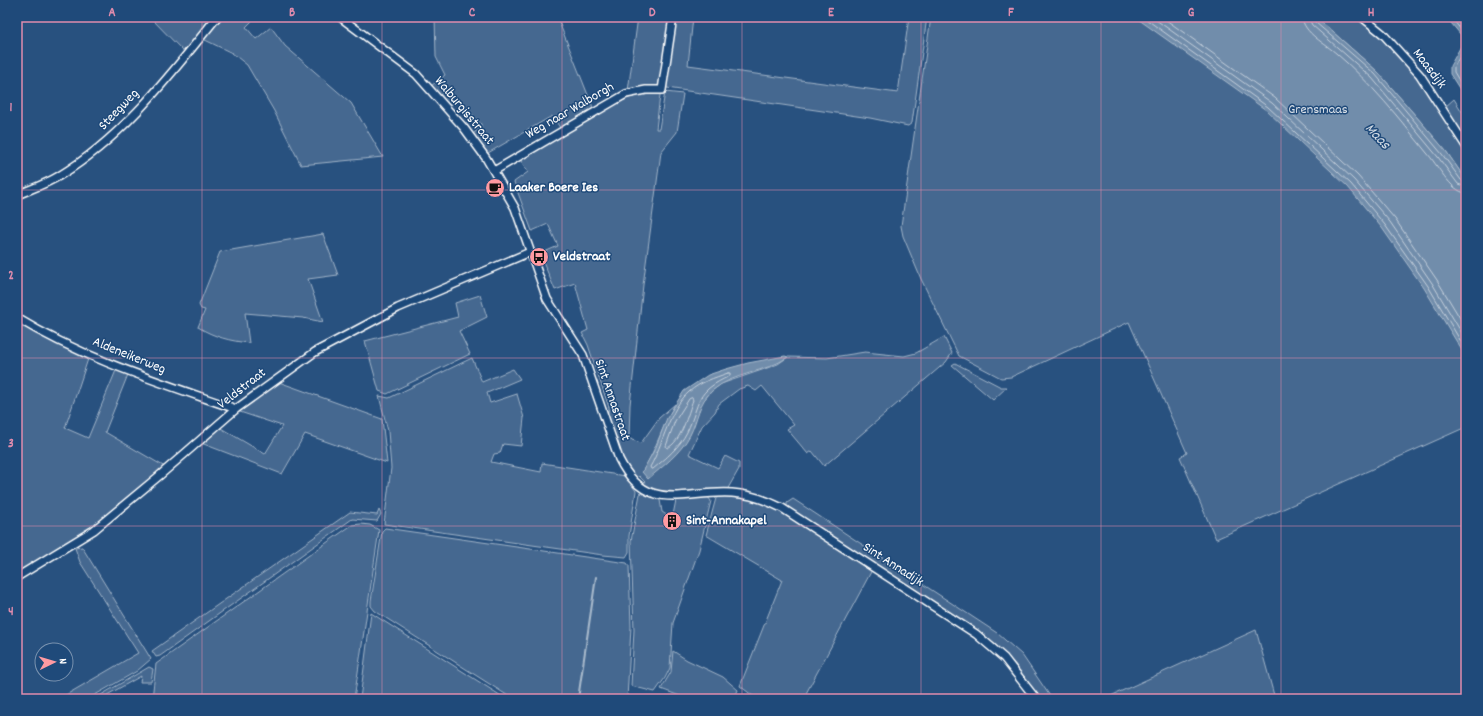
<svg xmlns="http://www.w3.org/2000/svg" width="1483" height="716" viewBox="0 0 1483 716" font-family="Dekko,sans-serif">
	<rect width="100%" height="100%" fill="#28517f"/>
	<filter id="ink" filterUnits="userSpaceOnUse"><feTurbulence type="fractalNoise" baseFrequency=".025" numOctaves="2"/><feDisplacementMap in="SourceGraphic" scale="8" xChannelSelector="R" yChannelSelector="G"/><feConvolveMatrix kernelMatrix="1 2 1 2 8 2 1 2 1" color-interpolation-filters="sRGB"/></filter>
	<g filter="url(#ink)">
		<path fill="#446890" stroke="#a2b4c8" d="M150,17h65l-31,35z
			M221,17h35l-10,10 10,12 15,-12 14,19 66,57 32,54 -82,8 -27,-54 -27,-46 -15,-12 -29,-14z
			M435,17h122l37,93 -33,19 -9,-13 -64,37 -15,-19 8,-7v-3l-22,-24 -10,6 -18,-20 14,-11 -9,-18z
			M638,17h32l-9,68 -3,3 -30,3z
			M675,17h18l-5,48 210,28 11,-76h18l-15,106 -4,3 -38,-8 -203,-30 -1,-4z
			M931,17h327l208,238v172l-250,112 -36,-82 7,-4 -58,-131 -118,55 -10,1 -42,-22 -38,-77 -18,-43 -2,-10z
			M1316,17h43l48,46 29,41 9,3 9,-8 12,19v62l-20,-29 -68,-79z
			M645,91l14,2 1,2 -4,34h3l6,-37 18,2 -6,38 -16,20 -18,133 -13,120 -1,32 3,3 9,3 18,-25 16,-14c-13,22 -19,46 -33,68l48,-38 12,-32 10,-11 9,-7 41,-14 16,-6 10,-7 39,1 38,-6 39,4 12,-3 28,-16 8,16 -6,9 -122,104 -12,-15 -4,3 -21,-25 7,-4 -32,-39 -6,5 -8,-5 -9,3 -20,15 -4,8 -13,14 -13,28 29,14 7,-12 14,7v6l-12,21c-27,2 -61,10 -84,-5l2,-3 -6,-6 -3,3 -15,-24 -14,-40 2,-7 -21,-63 -6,-12 6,-3 -13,-47 -20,7 -15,-36 18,-8 -10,-22 -16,7 -18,-49 14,-10 -9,-14 81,-47z
			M323,234l15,41 -30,4 15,43 -20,-4 -58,-5 4,30c-19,-2 -35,-6 -51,-16l7,-17 -4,-1 -2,-4 21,-53z
			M480,295l7,22 -28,14 11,23 -83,40 -8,-3 -14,-50 93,-24 -3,-14z
			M17,319l72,37 -24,72 23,10 29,-70 12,4 -24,60 60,35 -68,56 -80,50z
			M472,358l10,24 31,-13 7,10 -33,14 3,10 27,-9 7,24 -3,28 -18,-2 -3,9 -6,1 -3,8 50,10 1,-9 83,13 11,15 -7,45v16l-3,5 -23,-2 -219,-31 7,-56 -3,-37 -9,-35 10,2z
			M955,363l46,24h6l-14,13 -41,-35z
			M276,381l106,38 5,44 -82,-29 -23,40 -81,-31 18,-16 46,27 17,-28 -45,-15z
			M642,493l18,7 2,12 6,4 3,12 5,-3 -3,-10 3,-15 32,-3 3,4 -12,49 -26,73 -3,45 -5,10 -10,14 -24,-6 3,-56 -3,-89 9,-47z
			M733,496l19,3 26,10 94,61 -69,129h-46l-17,-13 42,-106 -76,-45 10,-37 2,-2z
			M793,499l204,134 25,22 30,44h-12l-27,-37 -17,-17 -209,-138v-4z
			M379,510l2,4 -4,7 -25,-2 -192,137 -4,1 -4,-6 198,-139 27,3z
			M361,524l9,1 9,5 -25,169h-202l4,-35 166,-118 30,-21z
			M385,528l242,35 2,3 2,61 -4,72h-114l-138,-88 -4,-5v-5l11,-70z
			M82,547l69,112 -14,12 -49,28h-29l79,-46 -58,-91 -5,-14z
			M371,613l135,86h-146z
			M1256,630l19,69h-171z
			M673,651l14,9 36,17 15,13 -4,9h-46l-27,-10 10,-17z
			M149,667l4,2 -2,13h-11l1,-6 -41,23h-6z"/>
		<path fill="#718dab" stroke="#aabbcd" d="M1135,17h181l62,55 68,79 20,29v177l-42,-69 -42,-60 -34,-41 -82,-77z
			M1446,17h20v82l-16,-25v-8l11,-20v-11z
			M785,356l3,1c-23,16 -55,16 -75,33 -15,12 -15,30 -23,45 -10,19 -27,31 -42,44l-6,-7 14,-25 11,-29 17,-27 24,-16 18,-6 22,-6z"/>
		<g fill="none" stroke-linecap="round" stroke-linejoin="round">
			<path stroke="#c6d1dd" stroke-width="1" d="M1143,17l125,90 83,77 34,41 43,61 38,64
				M1152,17l120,86 82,77 36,42 42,61 34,57
				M1162,17l113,81 83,78 37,43 42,61 29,48
				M1302,17c1,16 24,27 35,37 34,29 62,64 90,99 10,11 24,39 39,40
				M1308,17l4,8 60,53 66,79 20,27 8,3
				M1313,17l2,5 60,52 67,80 19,26 5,2
				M1451,17l14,18v12l-11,20v5l12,20
				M728,373h2v3c-36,16 -29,26 -43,56 -8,16 -21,26 -34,37h-2l-1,-2c13,-22 19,-58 39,-75 11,-10 25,-14 39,-19z
				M692,398l1,2c-5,13 -12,43 -26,48l-1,-2 9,-25 14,-22z"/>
			<path stroke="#aabbcd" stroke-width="2" d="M578,699l18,-122"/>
			<g stroke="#fff" stroke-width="10">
				<path id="minor" d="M340,17l76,57 48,54 22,30 29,50 32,91 36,56 36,104c28,56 65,31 113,34 18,1 34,7 50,15l194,126 28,24 32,41
					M1362,17l21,17 37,41 46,71
					M494,171l132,-77 20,-4h16l11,-73
					M17,195c14,-6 29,-11 42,-19 64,-38 112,-102 158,-159
					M17,318c67,41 145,65 219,91
					M17,577l77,-47 65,-54 77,-67 79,-57 83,-44 132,-56"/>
			</g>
			<use href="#minor" stroke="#1f4a7a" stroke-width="7"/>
		</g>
	</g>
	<path fill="none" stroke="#e08cad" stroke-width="1" stroke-opacity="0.55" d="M202,17v682M382,17v682M562,17v682M742,17v682M921,17v682M1101,17v682M1281,17v682M17,190h1449M17,358h1449M17,526h1449"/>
	<defs>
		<g id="cafe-disc" transform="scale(1)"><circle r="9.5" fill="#ff9aa2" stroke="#1f4a7a"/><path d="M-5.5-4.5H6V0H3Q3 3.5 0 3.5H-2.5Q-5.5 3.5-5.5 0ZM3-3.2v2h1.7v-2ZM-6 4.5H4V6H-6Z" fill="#111"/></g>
		<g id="bus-disc" transform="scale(1)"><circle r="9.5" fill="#ff9aa2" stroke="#1f4a7a"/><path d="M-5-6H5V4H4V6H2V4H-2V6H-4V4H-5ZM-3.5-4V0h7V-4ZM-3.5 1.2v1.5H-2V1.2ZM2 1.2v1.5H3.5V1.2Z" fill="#111"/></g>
		<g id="building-disc" transform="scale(1)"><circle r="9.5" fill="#ff9aa2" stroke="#1f4a7a"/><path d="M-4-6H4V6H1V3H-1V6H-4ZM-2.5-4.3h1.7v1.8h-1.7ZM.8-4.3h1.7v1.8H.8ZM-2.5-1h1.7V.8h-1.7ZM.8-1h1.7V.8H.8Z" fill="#111"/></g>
	</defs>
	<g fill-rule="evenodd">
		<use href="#cafe-disc" x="495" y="188"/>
		<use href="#bus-disc" x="539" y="257"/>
		<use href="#building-disc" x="672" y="521"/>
	</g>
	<g text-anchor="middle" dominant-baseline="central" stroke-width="3" stroke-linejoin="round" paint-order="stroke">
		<g font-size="14" fill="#fff" stroke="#1f4a7a">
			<text transform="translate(1429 69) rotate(53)">Maasdijk</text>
			<text transform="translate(119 110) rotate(-46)">Steegweg</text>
			<text transform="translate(464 111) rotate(50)">Walburgisstraat</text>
			<text transform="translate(570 111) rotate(-30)">Weg naar Walborgh</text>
			<text transform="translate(129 356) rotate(22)">Aldeneikerweg</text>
			<text transform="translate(242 389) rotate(-38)">Veldstraat</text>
			<text transform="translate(612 400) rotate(71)">Sint Annastraat</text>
			<text transform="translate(893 565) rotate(33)">Sint Annadijk</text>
		</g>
		<g font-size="14" fill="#dae1e9" stroke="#1f4a7a">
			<text x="1318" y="110">Grensmaas</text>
		</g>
		<g font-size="14" font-weight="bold" fill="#fff" stroke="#1f4a7a" text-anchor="start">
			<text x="509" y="188">Laaker Boere Ies</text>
			<text x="553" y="257">Veldstraat</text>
			<text x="686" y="521">Sint-Annakapel</text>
		</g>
		<g font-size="15" font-style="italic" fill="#d4dde6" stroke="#1f4a7a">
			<text transform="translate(1377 137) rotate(47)">Maas</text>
		</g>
	</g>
	<rect width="1483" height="716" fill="none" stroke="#1f4a7a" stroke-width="44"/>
	<g transform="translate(54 662) rotate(85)"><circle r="19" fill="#1f4a7a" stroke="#7992af"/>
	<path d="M0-3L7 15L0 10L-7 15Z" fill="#ff9aa2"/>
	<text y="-6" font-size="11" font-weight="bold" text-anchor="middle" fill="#ffffff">N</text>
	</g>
	<rect x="22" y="22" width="1439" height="672" fill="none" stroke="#e08cad" stroke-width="1.5"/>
	<g font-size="13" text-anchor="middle" font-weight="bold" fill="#e08cad">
		<text x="112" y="16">A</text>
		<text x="292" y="16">B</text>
		<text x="472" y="16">C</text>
		<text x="652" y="16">D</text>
		<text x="831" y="16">E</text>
		<text x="1011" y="16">F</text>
		<text x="1191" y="16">G</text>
		<text x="1371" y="16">H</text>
		<text x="11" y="111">1</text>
		<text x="11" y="279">2</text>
		<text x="11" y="447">3</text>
		<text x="11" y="615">4</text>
	</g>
</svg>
